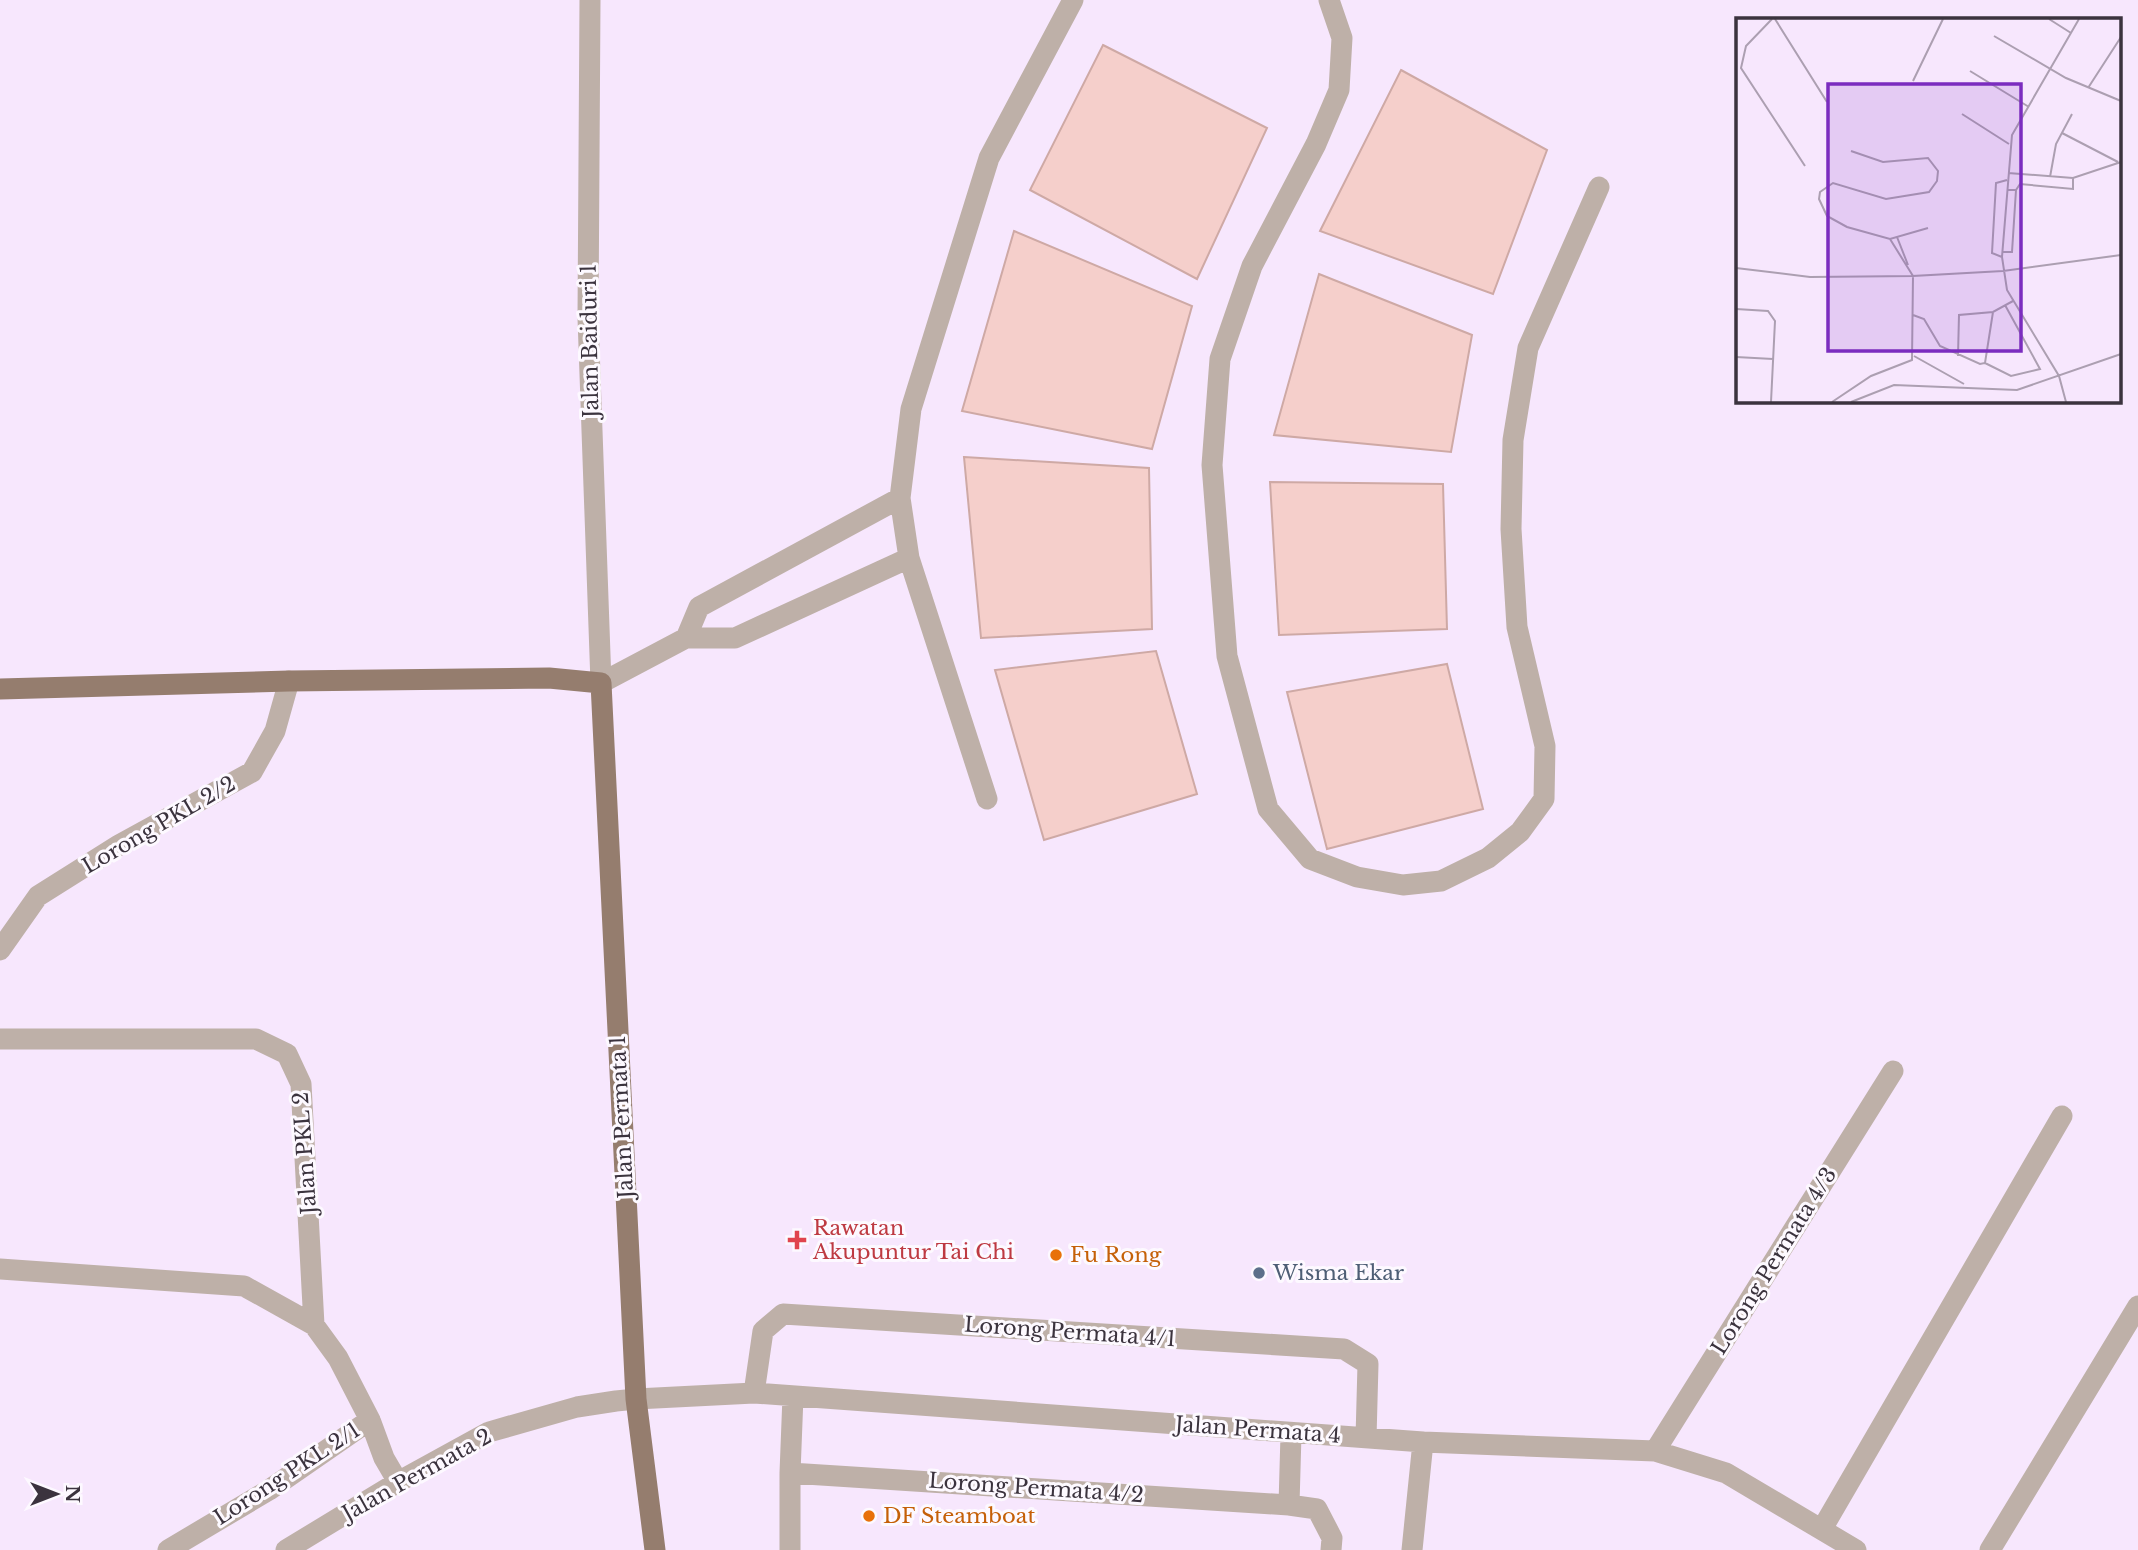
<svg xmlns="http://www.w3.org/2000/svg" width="2138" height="1550" viewBox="0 0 2138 1550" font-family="'Libre Baskerville',serif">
	<rect width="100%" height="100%" fill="#f7e7fd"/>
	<path fill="#f5cfcb" stroke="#cea9a5" stroke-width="2" d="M1103,45l164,83 -70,151 -167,-89z
		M1401,70l146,80 -54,144 -173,-63z
		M1014,231l178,75 -40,143 -190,-38z
		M1319,274l153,61 -21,117 -177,-17z
		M964,457l185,11 3,161 -171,9z
		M1270,482l173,2 4,145 -168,6z
		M1156,651l41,143 -153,46 -49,-170z
		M1447,664l36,145 -156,40 -40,-157z"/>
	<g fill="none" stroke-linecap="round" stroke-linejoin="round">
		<path stroke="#beb0a8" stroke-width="21" d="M590,0l-2,318 13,365 85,-45h49l174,-80
			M1329,0l13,38 -3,52 -23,54 -64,122 -32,93 -8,106 15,191 41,153 42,50 47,18 46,8 38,-4 47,-23 32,-26 24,-33 1,-53 -28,-119 -6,-98 2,-89 15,-92 71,-161
			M686,638l13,-31 201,-109
			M987,799l-78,-241 -9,-60 11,-89 78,-251 84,-158
			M0,950l38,-54 81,-51 133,-73 23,-41 14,-50
			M0,1039h256l31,15 14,30 13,241 24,33 32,62 14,38 14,24
			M0,1269l244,17 70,39
			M754,1393l9,-62 20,-17 561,35 24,15 -2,74
			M793,1396l-3,77 499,32 2,-71
			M1655,1451l238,-380
			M790,1473v77
			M1289,1505l28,4 15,29 -1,12
			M1822,1529l240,-413
			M168,1550l101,-60 101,-70
			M286,1550l112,-68 91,-50 88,-25 39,-6 20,-2 118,-6 669,49 232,9 71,22 130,77
			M1412,1550l11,-108
			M1990,1550l148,-244"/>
		<path stroke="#957d6e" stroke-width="21" d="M0,689l289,-8 260,-3 52,5 35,716 19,151"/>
	</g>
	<path fill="#e0444e" stroke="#fdf9ff" stroke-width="2.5" d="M793.5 1229.5h7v7h7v7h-7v7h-7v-7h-7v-7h7z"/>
	<g fill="#e8710a" stroke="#fdf9ff" stroke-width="2.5">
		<circle cx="1056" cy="1255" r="7"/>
		<circle cx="869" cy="1516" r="7"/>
	</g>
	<circle fill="#5c6f8a" stroke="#fdf9ff" stroke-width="2.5" cx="1259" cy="1273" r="7"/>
	<g text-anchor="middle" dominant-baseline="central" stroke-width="6" stroke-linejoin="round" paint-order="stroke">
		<g font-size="21" fill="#3b333e" stroke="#fdf9ff">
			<text transform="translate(590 341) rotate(-91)">Jalan Baiduri 1</text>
			<text transform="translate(159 825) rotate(-30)">Lorong PKL 2/2</text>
			<text transform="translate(622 1117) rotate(-93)">Jalan Permata 1</text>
			<text transform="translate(305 1153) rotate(-94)">Jalan PKL 2</text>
			<text transform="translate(1774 1261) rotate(-58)">Lorong Permata 4/3</text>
			<text transform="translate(1070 1332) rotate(4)">Lorong Permata 4/1</text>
			<text transform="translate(1258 1430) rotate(4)">Jalan Permata 4</text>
			<text transform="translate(287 1474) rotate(-33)">Lorong PKL 2/1</text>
			<text transform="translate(417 1475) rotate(-29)">Jalan Permata 2</text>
			<text transform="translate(1036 1488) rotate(4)">Lorong Permata 4/2</text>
		</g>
		<g font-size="21" fill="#be3a42" stroke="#fdf9ff" text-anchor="start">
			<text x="813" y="1228">Rawatan<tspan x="813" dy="24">Akupuntur Tai Chi</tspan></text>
		</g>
		<g font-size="21" fill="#c56008" stroke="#fdf9ff" text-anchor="start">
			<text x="1070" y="1255">Fu Rong</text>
			<text x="883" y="1516">DF Steamboat</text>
		</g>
		<g font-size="21" fill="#4e5e75" stroke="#fdf9ff" text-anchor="start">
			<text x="1273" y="1273">Wisma Ekar</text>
		</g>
	</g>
	<g transform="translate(1736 18)">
		<rect width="385" height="385" fill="#f7e7fd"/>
		<path fill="none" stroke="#ac9fb1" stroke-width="2" d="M36,1l-26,27 -5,22 64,98M39,1l52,83M313,1l22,14M258,18l72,42 55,23M234,53l59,36M177,63l30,-62M352,70l33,-51M226,96l47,30M326,115l56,29M115,133l32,11 45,-4 10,13 -1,10 -8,11 -43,7 -53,-16 -13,9 -1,7 8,17 20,11 43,12 38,-11M272,155l65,5 48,-16M314,159l6,-33 16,-30M280,172l4,-6 53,5v-11M161,219l11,28M266,234h10l4,-62h-9M266,239l-10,-4 4,-70 11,-3M0,250l74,9 103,-1 -23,-37M0,291l32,2 7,10 -4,81M177,297l11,4 16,27 40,18 5,-1 8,-51M178,338l50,28M222,338l1,-41 34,-3 20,-11M0,339l37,2M249,345l26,13 29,-7 -35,-64M96,384l39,-26 41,-16 1,-84 90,-5 118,-16M115,384l43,-17 123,5 104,-36M330,384l-7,-26 -52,-86 -5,-33 10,-122 67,-116"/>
		<path fill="#7b2cbf" fill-opacity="0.15" stroke="#7b2cbf" stroke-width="3.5" d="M92,66h193v267h-193z"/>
		<rect width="385" height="385" fill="none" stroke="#3b333e" stroke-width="3.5"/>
	</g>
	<g transform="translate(56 1494) rotate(90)" stroke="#fdf9ff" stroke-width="5" paint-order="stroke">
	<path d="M0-5L12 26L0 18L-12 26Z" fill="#3b333e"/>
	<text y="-10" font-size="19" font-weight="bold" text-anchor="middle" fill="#3b333e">N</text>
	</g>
</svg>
